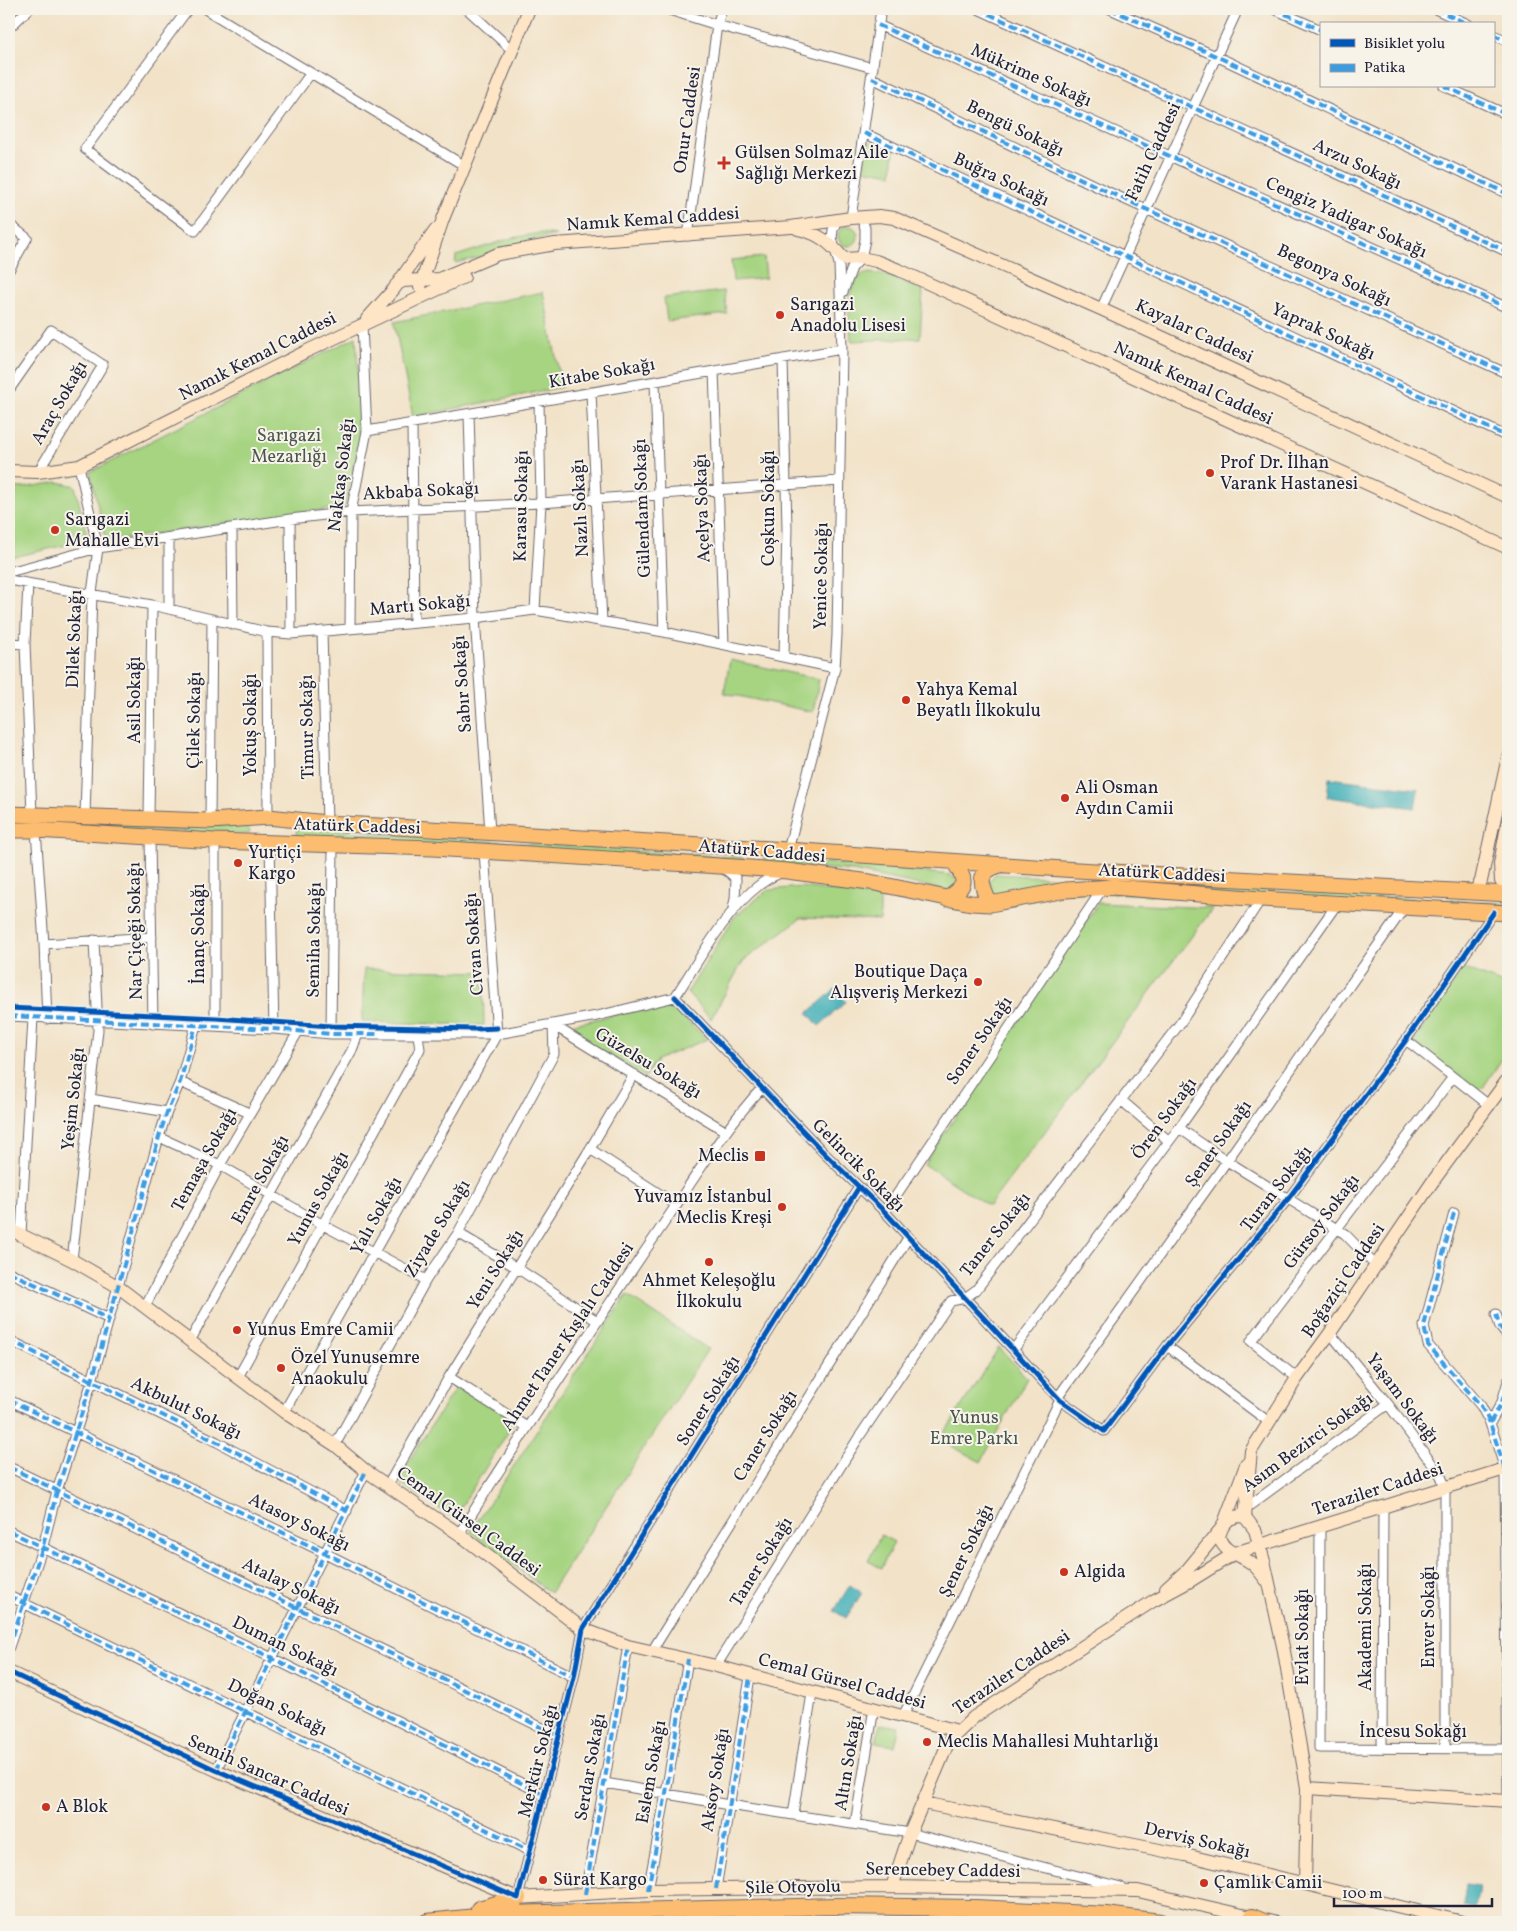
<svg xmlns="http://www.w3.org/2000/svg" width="1517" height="1931" viewBox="0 0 1517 1931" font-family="Vollkorn,serif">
	<rect width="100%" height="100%" fill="#f7f3e8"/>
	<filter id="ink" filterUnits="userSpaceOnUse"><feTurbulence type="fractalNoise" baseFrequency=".02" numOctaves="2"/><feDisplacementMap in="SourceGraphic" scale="10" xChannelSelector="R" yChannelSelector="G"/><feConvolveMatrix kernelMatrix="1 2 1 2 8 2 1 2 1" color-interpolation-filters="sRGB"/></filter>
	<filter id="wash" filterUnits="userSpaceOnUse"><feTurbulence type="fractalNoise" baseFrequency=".0096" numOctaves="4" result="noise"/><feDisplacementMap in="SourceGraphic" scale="20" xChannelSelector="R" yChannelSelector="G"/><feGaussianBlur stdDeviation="1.12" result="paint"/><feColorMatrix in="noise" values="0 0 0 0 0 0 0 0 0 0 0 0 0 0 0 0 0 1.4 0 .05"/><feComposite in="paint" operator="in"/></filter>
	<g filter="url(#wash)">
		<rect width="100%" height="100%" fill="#f2e2c7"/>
		<path fill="#a6d481" stroke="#647b5e" d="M867,141l27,8 -2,25 -29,-5z
			M838 236a10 10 0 1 1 20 0a10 10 0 1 1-20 0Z
			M540,233l16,2 -42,9 -37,14 -22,5 1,-7 56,-18z
			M764,257l2,21 -33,3 -2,-21z
			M865,273l19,1 39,16 -3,48 -69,3c-1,-22 -9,-56 14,-68z
			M724,291l3,23 -60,7 -3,-23z
			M543,292l19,95 -149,30 -19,-95z
			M356,337l6,92 -17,78 -239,34 -16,-69z
			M58,482l17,4 13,54 -79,18v-71l13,1z
			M730,660l89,19 -6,33 -89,-19z
			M9,821l237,4 4,6 -1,3 -240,-9z
			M297,828l446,30v5l-446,-25 -1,-3z
			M765,858l114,9 71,8 7,5 1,5 -9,6 -96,-20 -89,-8z
			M995,874l513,30v5l-476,-19 -35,5 -6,-4 -2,-10z
			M801,887l79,10v24l-79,-3 -58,43 -32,58 -24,-26 48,-77 33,-26z
			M1098,903l115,5 -224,298 -65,-42z
			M1463,968l45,18v64l-26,39 -10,-2 -59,-45z
			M364,969l119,3 1,53 -122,-3z
			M662,1004l15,8 30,27 -50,21 -12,17 -84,-50z
			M627,1295l81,54 -158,244 -80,-61z
			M999,1347l28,31 -46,84 -41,-22z
			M457,1385l58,36 -61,97 -58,-37z
			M881,1535l13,7 -13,26 -13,-7z
			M880,1724l19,3 -4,19 -19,-3z"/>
		<path fill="#3eaeb7" stroke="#306879" d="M1329,778l89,11 -3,19 -88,-11z
			M835,989l11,13 -27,24 -11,-13z
			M850,1585l12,8 -16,25 -12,-7z
			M1466,1884l13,2 -4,22 -12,-2z"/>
	</g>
	<g filter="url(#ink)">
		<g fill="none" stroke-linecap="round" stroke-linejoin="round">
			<g stroke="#6b656c" stroke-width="11">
				<path id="street" d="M188,9l-103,140 110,82 116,-158
					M205,9l260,157
					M467,9l46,42
					M666,9l51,16 156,43
					M978,9l530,243
					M1110,9l106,47 292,138
					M1274,9l47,21
					M1435,9l33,15
					M878,25l630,283
					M9,28l20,-19
					M1493,35l15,6
					M872,78l230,111 406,185
					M1444,86l64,29
					M864,133l644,304
					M851,218l30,-209
					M9,224l18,14 -18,32
					M688,236l29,-211 5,-16
					M843,292l9,-24 9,-10 4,-18v-12l-4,-11
					M1101,309l137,-300
					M783,359l4,170 -3,127
					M714,371l10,273
					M655,382l9,250
					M9,390l42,-60 52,35 -65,107
					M591,392l11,230
					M469,414l6,204 15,214
					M412,423l2,200
					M367,431l475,-82
					M79,466l19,82 -6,45 -7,223
					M290,519l1,115
					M232,529l1,96
					M9,572l89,-24 192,-29 61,-7 190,-9 298,-22
					M9,580l143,25 115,27 24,2 184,-16 60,-8 129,22 171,36
					M28,584l-3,60 7,170
					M169,609v-71
					M535,610l6,-107 -2,-102
					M350,629l1,-117 16,-81 -5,-106
					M322,631l5,192
					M267,632l1,185
					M9,643l16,1
					M149,818l3,-213
					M210,821l2,-202
					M36,830l8,114 3,75
					M150,837l3,187
					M215,841v185
					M270,843l4,186
					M788,850l47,-182 2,-33 5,-286 -3,-85 -7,-26 1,-8 3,-8
					M722,868l8,5 6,6 -1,20 -2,9
					M44,944l108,-7
					M675,997l151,158 59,57 175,188 44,31 63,-85 121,-147 118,-159 88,-128
					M9,1016l265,13 57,5h166l100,-18 78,-19c25,-38 62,-109 106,-124
					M553,1025l172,106
					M331,1034l2,-188
					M1406,1040l84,66
					M180,1082l69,31
					M91,1099l76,13
					M1121,1100l48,41
					M1179,1128l48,33 118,73 30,31
					M159,1137l61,28 103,60 103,55
					M590,1149l87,56
					M885,1212l218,-324
					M1454,1213l-30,113 4,19 53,61 9,17 15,46 3,332
					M458,1233l59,35 80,53
					M21,1234l12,-216
					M72,1260l26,-230 -4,-90
					M9,1272l100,47
					M145,1306l75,-141 78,-133
					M1496,1314l4,13 8,10
					M1330,1333l58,71 53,72 4,11v261
					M9,1340l208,102 130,69
					M190,1341l162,-291 6,-16
					M1167,1346l102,76
					M1014,1349l165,-221 158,-224
					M238,1377l182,-328 -2,-14
					M449,1377l78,50
					M1297,1378l-46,-37 202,-264
					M1058,1397l159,-222 187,-267
					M9,1400l316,153 249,124
					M284,1412l213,-378 -13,-183
					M1490,1423l12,-21 6,-21
					M335,1445l91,-165 32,-47 96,-179 -1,-29
					M9,1467l550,269
					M388,1485l61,-108 141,-228 44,-75
					M1246,1508l142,-104
					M1320,1527l-1,221 188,1
					M9,1531l263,127 273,137
					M459,1534c65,-103 132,-204 201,-305 33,-48 62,-98 102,-141
					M9,1596l521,255
					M9,1647l34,-101 14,-55 35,-110 67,-244 8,-25 13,-30 16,-57
					M652,1651l256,-413
					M716,1666l143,-229 92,-136 14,-3 11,-8 205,-268 80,-123
					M903,1716l157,-316
					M1382,1748l1,-242
					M216,1770l150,-299
					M605,1783l124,22 181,28 211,54
					M793,1815l19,-122
					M855,1824l19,-116
					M716,1889l34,-212
					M648,1890l18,-97 22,-134
					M585,1894l43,-248
					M518,1898l56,-221 9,-48 276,-442"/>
			</g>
			<g stroke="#6b656c" stroke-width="14">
				<path id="secondary" d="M798,229c22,5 31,13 46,30l17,-1 15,3 23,9 609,278
					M396,285l7,-4 36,-2 59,-25 57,-10 236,-17 60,-9 28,-2 15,2 207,91 407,188
					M420,287l23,-68 86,-210
					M367,319l27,-30 41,-59
					M9,471l29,1 41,-6 228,-115 157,-74
					M1508,820l-8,44 1,17 7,11
					M1472,892l6,-5 3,-6 27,-124
					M9,1229l63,31 45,26 167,126 51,33 31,26 93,63 124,95 45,17 88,20 242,65
					M1246,1465l-27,71c4,17 19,17 32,27 6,4 11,12 16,18
					M1245,1517l6,-66 46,-73 33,-45 101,-149 77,-105
					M1166,1589l22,-20 41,-50 10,-3 6,1 10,13 10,35 19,86 23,137 -2,96
					M9,1672l207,98 302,128 130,-8 68,-1 176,-2 246,4 135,31
					M1307,1788l201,13
					M923,1803l262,52 278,67
					M892,1887l18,-54 39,-92 25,-24 179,-116 37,-20 45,-28 273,-85"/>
			</g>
			<g stroke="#6b656c" stroke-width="17">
				<path id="primary" d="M9,814l201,7 58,-4 59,6 461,27 289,20 431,24
					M9,830h27l179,11 218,7 318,20 36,3 83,11 101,21 19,1 76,-14 46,-3 149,12 247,14
					M947,899c19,-14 21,-16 7,-37
					M990,904c-9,-19 -15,-32 10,-39"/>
			</g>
			<g stroke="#6b656c" stroke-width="18">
				<path id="highway" d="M479,1909l39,-11
					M1252,1917l12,5
					M427,1922l78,-8 332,-8 139,2 130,7 54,7
					M933,1922h16"/>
			</g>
			<use href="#street" stroke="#fff" stroke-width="9"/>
			<use href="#secondary" stroke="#fee5c5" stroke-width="12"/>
			<use href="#primary" stroke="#fcbd6f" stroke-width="15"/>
			<use href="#highway" stroke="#fcbd6f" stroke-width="16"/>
			<path stroke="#3c9ce2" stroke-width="4" stroke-dasharray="8 4" stroke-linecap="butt" d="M978,9l530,243
				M1110,9l106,47 292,138
				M1274,9l47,21
				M1435,9l33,15
				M878,25l630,283
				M1493,35l15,6
				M872,78l230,111 406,185
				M1444,86l64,29
				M864,133l644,304
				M9,1016l265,13 57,5h46
				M1454,1213l-30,113 4,19 53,61 9,17 15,46
				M9,1272l100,47
				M1496,1314l4,13 8,10
				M9,1340l208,102 130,69
				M9,1400l316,153 249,124
				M1490,1423l12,-21 6,-21
				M9,1467l550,269
				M9,1531l263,127 273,137
				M9,1596l521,255
				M9,1647l34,-101 14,-55 35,-110 67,-244 8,-25 13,-30 16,-57
				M216,1770l150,-299
				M716,1889l34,-212
				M648,1890l18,-97 22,-134
				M585,1894l43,-248"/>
			<g stroke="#f7f3e8" stroke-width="8">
				<path id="cycleway" d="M675,997l151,158 59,57 175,188 44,31 63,-85 121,-147 118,-159 88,-128
					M9,1008l207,10 115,8 145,3 21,-1
					M9,1672l207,98 302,128 56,-221 9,-48 276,-442"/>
			</g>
			<use href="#cycleway" stroke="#0057b8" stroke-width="5"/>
		</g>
	</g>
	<g fill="#c8321e" stroke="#f7f3e8" stroke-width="2">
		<path d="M721.5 155.5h5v5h5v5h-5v5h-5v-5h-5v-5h5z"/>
		<circle cx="780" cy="315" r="5"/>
		<circle cx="1210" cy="473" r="5"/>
		<circle cx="55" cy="530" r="5"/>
		<circle cx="906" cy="700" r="5"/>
		<circle cx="1065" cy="798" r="5"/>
		<circle cx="238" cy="863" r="5"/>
		<circle cx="978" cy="982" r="5"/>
		<rect x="754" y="1150" width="12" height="12" rx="2.5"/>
		<circle cx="782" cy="1207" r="5"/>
		<circle cx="709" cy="1262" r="5"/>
		<circle cx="237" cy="1330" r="5"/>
		<circle cx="281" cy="1368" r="5"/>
		<circle cx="1064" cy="1572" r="5"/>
		<circle cx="927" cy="1742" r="5"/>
		<circle cx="46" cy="1807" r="5"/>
		<circle cx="543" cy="1880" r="5"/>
		<circle cx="1204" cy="1883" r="5"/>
	</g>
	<g text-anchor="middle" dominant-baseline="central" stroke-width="4" stroke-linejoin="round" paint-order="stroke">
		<g font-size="18" fill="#22223b" stroke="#f7f3e8">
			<text transform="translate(1031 76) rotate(24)">Mükrime Sokağı</text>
			<text transform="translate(688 120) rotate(-82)">Onur Caddesi</text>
			<text transform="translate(1015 129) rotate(26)">Bengü Sokağı</text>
			<text transform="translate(1154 152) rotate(-65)">Fatih Caddesi</text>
			<text transform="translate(1357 165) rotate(25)">Arzu Sokağı</text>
			<text transform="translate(1001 180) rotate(25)">Buğra Sokağı</text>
			<text transform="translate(1346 218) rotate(24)">Cengiz Yadigar Sokağı</text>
			<text transform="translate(653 220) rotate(-4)">Namık Kemal Caddesi</text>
			<text transform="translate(1334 276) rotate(25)">Begonya Sokağı</text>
			<text transform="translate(1194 332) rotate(25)">Kayalar Caddesi</text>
			<text transform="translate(1323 332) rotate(25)">Yaprak Sokağı</text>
			<text transform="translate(258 357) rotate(-27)">Namık Kemal Caddesi</text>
			<text transform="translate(602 374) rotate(-10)">Kitabe Sokağı</text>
			<text transform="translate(1193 384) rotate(25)">Namık Kemal Caddesi</text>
			<text transform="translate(60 403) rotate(-60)">Araç Sokağı</text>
			<text transform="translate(342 475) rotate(-83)">Nakkaş Sokağı</text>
			<text transform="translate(421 492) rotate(-3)">Akbaba Sokağı</text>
			<text transform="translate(522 506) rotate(-89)">Karasu Sokağı</text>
			<text transform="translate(581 508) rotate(-93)">Nazlı Sokağı</text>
			<text transform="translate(643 508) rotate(-92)">Gülendam Sokağı</text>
			<text transform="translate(703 508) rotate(-92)">Açelya Sokağı</text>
			<text transform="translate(769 508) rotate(-90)">Coşkun Sokağı</text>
			<text transform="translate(822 576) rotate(-89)">Yenice Sokağı</text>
			<text transform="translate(420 606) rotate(-5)">Martı Sokağı</text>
			<text transform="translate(75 639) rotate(-88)">Dilek Sokağı</text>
			<text transform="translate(463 684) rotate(-94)">Sabır Sokağı</text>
			<text transform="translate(135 700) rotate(-90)">Asil Sokağı</text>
			<text transform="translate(195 720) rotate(-89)">Çilek Sokağı</text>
			<text transform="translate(251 725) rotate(-90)">Yokuş Sokağı</text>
			<text transform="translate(308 727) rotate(-91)">Timur Sokağı</text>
			<text transform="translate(357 827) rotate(2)">Atatürk Caddesi</text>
			<text transform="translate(762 852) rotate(5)">Atatürk Caddesi</text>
			<text transform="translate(1162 874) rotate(3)">Atatürk Caddesi</text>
			<text transform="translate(136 931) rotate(-91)">Nar Çiçeği Sokağı</text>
			<text transform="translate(199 934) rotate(-90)">İnanç Sokağı</text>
			<text transform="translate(315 940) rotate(-89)">Semiha Sokağı</text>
			<text transform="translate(475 944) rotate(-94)">Civan Sokağı</text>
			<text transform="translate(980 1041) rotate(-56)">Soner Sokağı</text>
			<text transform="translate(648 1064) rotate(31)">Güzelsu Sokağı</text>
			<text transform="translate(74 1099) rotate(-84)">Yeşim Sokağı</text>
			<text transform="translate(1165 1119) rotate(-54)">Ören Sokağı</text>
			<text transform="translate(1219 1144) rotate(-55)">Şener Sokağı</text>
			<text transform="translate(205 1160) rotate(-61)">Temaşa Sokağı</text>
			<text transform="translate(858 1166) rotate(45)">Gelincik Sokağı</text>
			<text transform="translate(261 1180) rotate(-61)">Emre Sokağı</text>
			<text transform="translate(1277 1189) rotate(-52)">Turan Sokağı</text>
			<text transform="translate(319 1199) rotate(-61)">Yunus Sokağı</text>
			<text transform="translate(377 1216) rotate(-61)">Yalı Sokağı</text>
			<text transform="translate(1322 1222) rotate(-53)">Gürsoy Sokağı</text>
			<text transform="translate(438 1229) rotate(-59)">Ziyade Sokağı</text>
			<text transform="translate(996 1235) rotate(-52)">Taner Sokağı</text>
			<text transform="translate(496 1270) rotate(-58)">Yeni Sokağı</text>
			<text transform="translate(1344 1281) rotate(-56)">Boğaziçi Caddesi</text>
			<text transform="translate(568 1337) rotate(-56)">Ahmet Taner Kışlalı Caddesi</text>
			<text transform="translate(1402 1399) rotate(53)">Yaşam Sokağı</text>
			<text transform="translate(709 1401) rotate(-58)">Soner Sokağı</text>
			<text transform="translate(186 1409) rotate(26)">Akbulut Sokağı</text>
			<text transform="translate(766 1436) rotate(-58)">Caner Sokağı</text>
			<text transform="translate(1308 1443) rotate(-36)">Asım Bezirci Sokağı</text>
			<text transform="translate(1378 1490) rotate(-18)">Teraziler Caddesi</text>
			<text transform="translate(468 1522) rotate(36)">Cemal Gürsel Caddesi</text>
			<text transform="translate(299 1523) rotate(26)">Atasoy Sokağı</text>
			<text transform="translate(967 1551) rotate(-64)">Şener Sokağı</text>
			<text transform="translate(762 1562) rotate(-58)">Taner Sokağı</text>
			<text transform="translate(291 1587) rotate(26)">Atalay Sokağı</text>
			<text transform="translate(1429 1617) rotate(-90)">Enver Sokağı</text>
			<text transform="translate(1366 1627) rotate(-90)">Akademi Sokağı</text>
			<text transform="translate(1303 1637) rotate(-90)">Evlat Sokağı</text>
			<text transform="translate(285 1647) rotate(26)">Duman Sokağı</text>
			<text transform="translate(1012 1673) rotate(-34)">Teraziler Caddesi</text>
			<text transform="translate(842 1682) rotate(15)">Cemal Gürsel Caddesi</text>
			<text transform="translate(277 1708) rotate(26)">Doğan Sokağı</text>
			<text x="1413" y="1732">İncesu Sokağı</text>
			<text transform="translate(539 1761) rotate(-76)">Merkür Sokağı</text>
			<text transform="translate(849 1763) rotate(-81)">Altın Sokağı</text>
			<text transform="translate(591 1767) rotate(-80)">Serdar Sokağı</text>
			<text transform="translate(652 1772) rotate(-80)">Eslem Sokağı</text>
			<text transform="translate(268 1776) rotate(24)">Semih Sancar Caddesi</text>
			<text transform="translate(716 1780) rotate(-81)">Aksoy Sokağı</text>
			<text transform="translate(1197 1841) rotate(13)">Derviş Sokağı</text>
			<text transform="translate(943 1871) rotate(1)">Serencebey Caddesi</text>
			<text transform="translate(793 1888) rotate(-1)">Şile Otoyolu</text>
		</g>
		<g font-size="18" fill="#22223b" stroke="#f7f3e8" text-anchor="start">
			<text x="735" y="153">Gülsen Solmaz Aile<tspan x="735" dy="21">Sağlığı Merkezi</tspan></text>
			<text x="790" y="305">Sarıgazi<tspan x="790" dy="21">Anadolu Lisesi</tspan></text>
			<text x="1220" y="463">Prof Dr. İlhan<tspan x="1220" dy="21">Varank Hastanesi</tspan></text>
			<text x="65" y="520">Sarıgazi<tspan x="65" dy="21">Mahalle Evi</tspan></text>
			<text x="916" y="690">Yahya Kemal<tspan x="916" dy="21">Beyatlı İlkokulu</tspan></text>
			<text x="1075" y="788">Ali Osman<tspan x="1075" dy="21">Aydın Camii</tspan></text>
			<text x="248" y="853">Yurtiçi<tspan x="248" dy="21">Kargo</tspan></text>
			<text x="968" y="972" text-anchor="end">Boutique Daça<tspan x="968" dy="21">Alışveriş Merkezi</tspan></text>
			<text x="749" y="1156" text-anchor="end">Meclis</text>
			<text x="772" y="1197" text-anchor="end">Yuvamız İstanbul<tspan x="772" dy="21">Meclis Kreşi</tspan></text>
			<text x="709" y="1281" text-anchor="middle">Ahmet Keleşoğlu<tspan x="709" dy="21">İlkokulu</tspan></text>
			<text x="247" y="1330">Yunus Emre Camii</text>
			<text x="291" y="1358">Özel Yunusemre<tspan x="291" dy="21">Anaokulu</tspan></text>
			<text x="1074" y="1572">Algida</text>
			<text x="937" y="1742">Meclis Mahallesi Muhtarlığı</text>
			<text x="56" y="1807">A Blok</text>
			<text x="553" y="1880">Sürat Kargo</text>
			<text x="1214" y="1883">Çamlık Camii</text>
		</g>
		<g font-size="18" fill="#4a5750" stroke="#f7f3e8">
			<text x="289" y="436">Sarıgazi<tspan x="289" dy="21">Mezarlığı</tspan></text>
			<text x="974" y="1418">Yunus<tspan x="974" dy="21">Emre Parkı</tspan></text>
		</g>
	</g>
	<rect width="1517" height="1931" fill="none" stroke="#f7f3e8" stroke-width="30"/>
	<rect x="1320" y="22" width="175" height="65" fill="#f7f3e8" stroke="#a29fa3"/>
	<rect x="1330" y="39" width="25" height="8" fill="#0057b8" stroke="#a29fa3"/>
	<text x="1364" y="48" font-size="15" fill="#22223b">Bisiklet yolu</text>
	<rect x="1330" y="64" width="25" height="8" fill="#3c9ce2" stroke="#a29fa3"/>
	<text x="1364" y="72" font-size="15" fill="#22223b">Patika</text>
	<path d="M1334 1898v8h158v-8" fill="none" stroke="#22223b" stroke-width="2.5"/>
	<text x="1342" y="1898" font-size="15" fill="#22223b" stroke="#f7f3e8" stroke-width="4" paint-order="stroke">100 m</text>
</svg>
